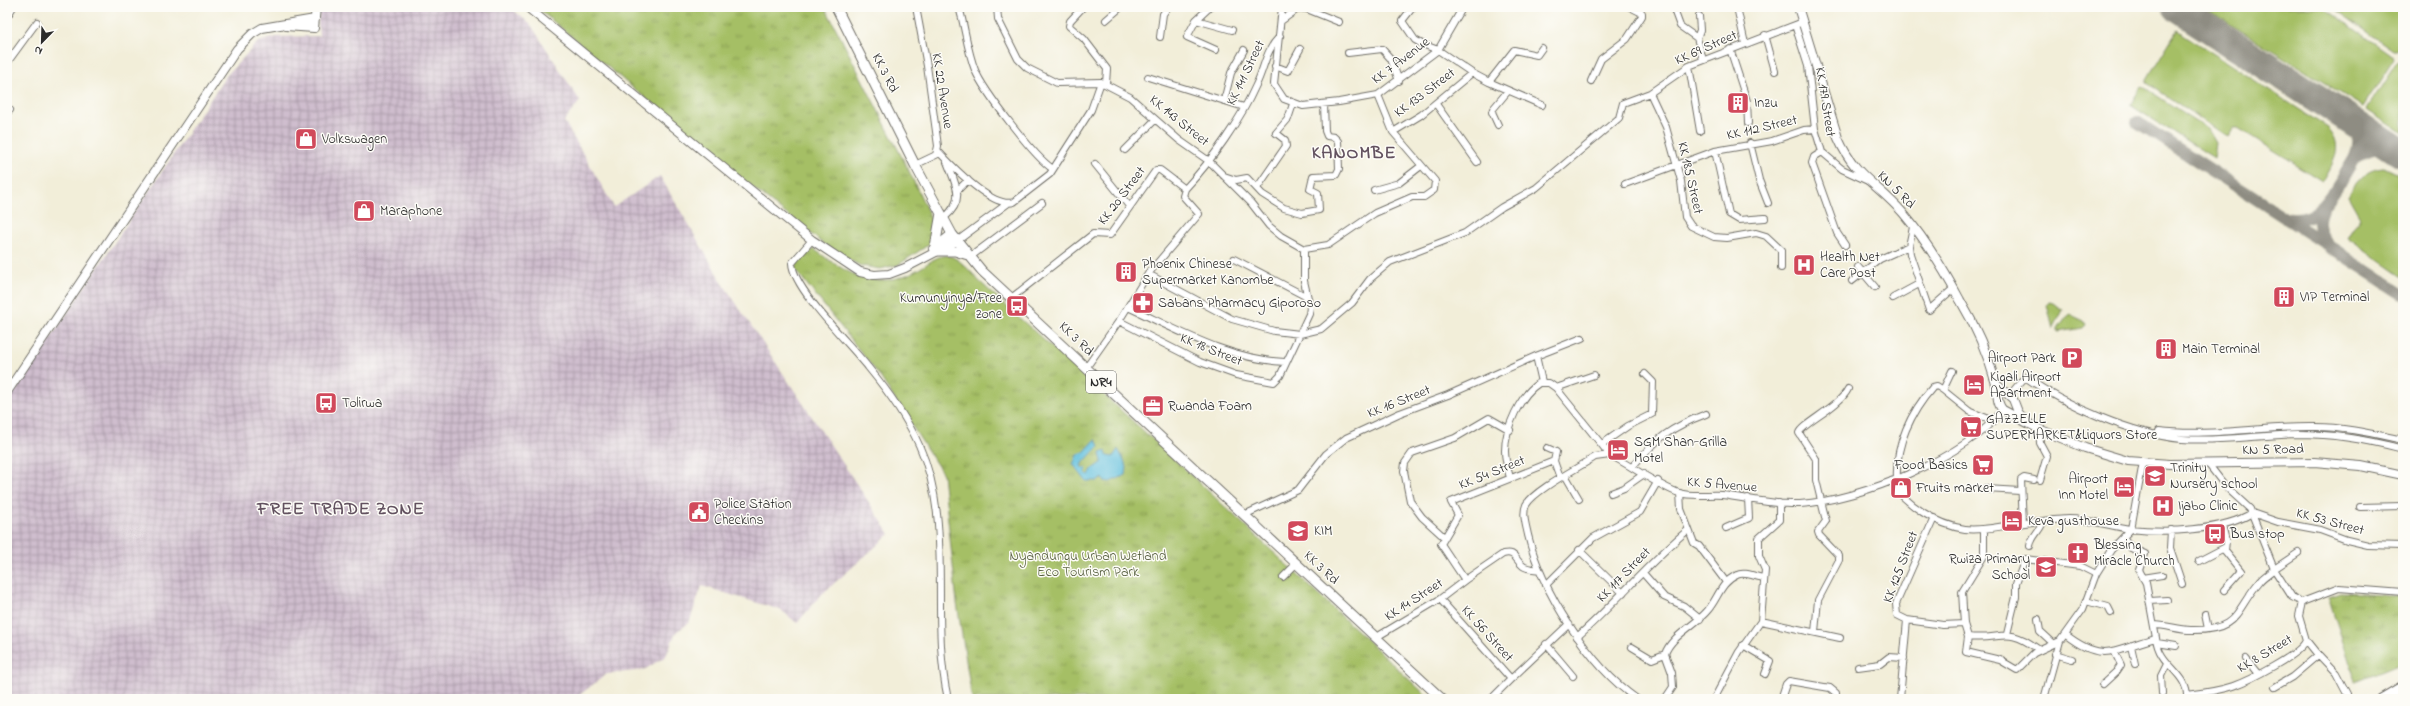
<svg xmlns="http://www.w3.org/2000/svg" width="2410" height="706" viewBox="0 0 2410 706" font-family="'Indie Flower',sans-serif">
	<defs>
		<pattern id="industrial-grid" width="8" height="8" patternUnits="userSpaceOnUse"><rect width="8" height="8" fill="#cfbdce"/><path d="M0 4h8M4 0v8" fill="none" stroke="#a89aa7"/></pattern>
		<pattern id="park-tufts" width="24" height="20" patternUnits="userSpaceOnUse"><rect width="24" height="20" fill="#a5bf65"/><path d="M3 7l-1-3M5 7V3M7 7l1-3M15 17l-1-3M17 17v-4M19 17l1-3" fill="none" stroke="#879b53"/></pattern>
	</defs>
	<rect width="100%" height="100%" fill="#fdfcf7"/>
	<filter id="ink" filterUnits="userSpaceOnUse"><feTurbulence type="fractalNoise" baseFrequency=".025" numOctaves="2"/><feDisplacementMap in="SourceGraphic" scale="8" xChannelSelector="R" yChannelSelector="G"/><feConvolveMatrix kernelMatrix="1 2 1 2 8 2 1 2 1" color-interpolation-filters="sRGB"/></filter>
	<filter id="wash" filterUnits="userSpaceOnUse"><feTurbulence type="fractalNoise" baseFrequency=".012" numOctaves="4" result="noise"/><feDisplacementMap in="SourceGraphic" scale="16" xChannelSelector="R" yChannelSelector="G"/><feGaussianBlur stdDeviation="0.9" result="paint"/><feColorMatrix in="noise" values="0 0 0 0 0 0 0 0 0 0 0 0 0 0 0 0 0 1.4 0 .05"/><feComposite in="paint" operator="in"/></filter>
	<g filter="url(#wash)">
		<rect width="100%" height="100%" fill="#f2eed9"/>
		<path fill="url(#industrial-grid)" d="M321,7h189l21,18 49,76 -16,20 50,86 46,-31 62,106 168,252 -68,60 -25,29 -16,-13 -79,-24 -13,37 -13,9 -10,24 -22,14 -37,4 -33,25h-567v-296l219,-327 32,-34 19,-5 42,-1 -1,-16z"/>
		<path fill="#a5bf65" stroke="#687548" d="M2203,7h120l70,49 1,3 -31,48z
			M2332,7h71v35l-6,8h-4z
			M2177,30l151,98c17,18 5,35 -5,53l-85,-53h-4l-6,9 -81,-54v-4z
			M2400,61l3,2v70l-36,-24 30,-47z
			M2141,87l4,1 63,41 8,14 -2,15 -84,-53z
			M2384,168l19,9v100l-56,-39 13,-21 -12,-21c9,-15 17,-27 36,-28z
			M2049,302l5,1 9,7 -10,19 -6,-24z
			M2069,314l15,7 2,4 -3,3 -25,4v-3z"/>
		<path fill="url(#park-tufts)" stroke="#687548" d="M536,7h289l84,164 23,50 2,13 -6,11 -30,20 -18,4 -19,-3 -28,-15 -80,-63z
			M814,249c24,18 51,38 83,29 43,-11 41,-46 82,3l179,163 272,255h-458l-15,-96 -14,-129 -64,-99 -84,-106 4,-11z
			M2340,592l42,2 21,3v66l-47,19 -28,-86z"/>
		<path fill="#5dbedc" stroke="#447484" d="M1096,439l3,7 -18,19 2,4 4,-2 -2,6 4,2 3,-6 10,-7 -2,-9 6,-2 1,5 6,1 5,-8 9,18 -1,8 -16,7 -6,-1 -1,-3 -5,3h-12l-13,-17 4,-9 7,-3z"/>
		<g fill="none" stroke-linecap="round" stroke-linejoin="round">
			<path stroke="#8e8c82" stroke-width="12" d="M2137,122l266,172
				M2354,159c14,-14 28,-13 46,-8
				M2322,208c-6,13 -3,24 5,36
				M2287,218c34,9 52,-36 67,-59 8,-17 5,-30 -9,-43"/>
			<path stroke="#8e8c82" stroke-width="29" d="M2176,7l227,147"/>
		</g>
	</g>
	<g filter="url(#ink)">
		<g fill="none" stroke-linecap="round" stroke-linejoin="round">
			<g stroke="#716f68" stroke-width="8">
				<path id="minor" d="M959,7c6,20 8,43 16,63 8,20 60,88 78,99
					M997,7l1,12 20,40 9,9 30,15 44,-1 29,15 49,43 30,21 42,42 18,23 12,10 23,13
					M1083,7l-13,14 -1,5 15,13 23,30 -1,15
					M1210,7l-14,13 -9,17 29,13
					M1282,7l-8,77 10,15 19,7 36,-4 39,-7 60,-45 25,-43
					M1413,7l-11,14 13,19 7,4 16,6 34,23 17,9 53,23
					M1673,7l7,19 17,12 6,22
					M1737,7l8,37
					M7,17l6,-10
					M1106,20l15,-13
					M1196,20l36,10
					M1281,21l18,-13 8,1 32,13
					M1795,25l13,41 7,63 7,23 -8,5 -2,6 25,70 8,12
					M1765,35l10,36
					M1160,37l3,-23 5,-7
					M1697,38l3,-8 -1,-14
					M1730,49l17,52 1,22
					M1348,53l34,-4 9,10 8,22
					M7,63l30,-41
					M1275,66l13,5 12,-22
					M1689,66l11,65
					M1148,77l96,30
					M1591,81l10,-22 26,-20 15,-23v-3l-12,-6
					M1489,82l25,-32 23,5 5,-7
					M1650,93l16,34 15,54 4,36 6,9 23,11 13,1 29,-5 10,3 15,14v18
					M1224,101l7,-28 13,-23
					M1436,104l41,58
					M7,108l3,2
					M1498,125l-6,-13 1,-3 15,-18
					M1393,132l28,-17 51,-42
					M1750,143l9,37 9,23
					M1125,150l30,-30
					M938,151c14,15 55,58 76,51l36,-28 41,-64 10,-28
					M1715,151l14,63 10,6 26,-2
					M1822,152l20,17 26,12
					M1095,164l34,42
					M915,165l21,-10 2,-9 -11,-80 -11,-59
					M1224,176l12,4 11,-2 15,16 22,14 18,5 17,-3 -1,-17 -8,-4 3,-13 23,-1 3,-6 -1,-28 -4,-4 -7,-1 -2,-5 -1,-27
					M1625,184l90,-33 57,-10 32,-11 11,-1
					M1257,188l29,-42 -1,-6 -9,-7 12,-14 5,-15
					M958,190l10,-10
					M1374,190l25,-7 22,-17
					M944,218c22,-18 12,-33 3,-56
					M1913,227l-4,19 1,8 19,56 25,-22
					M812,240l-20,23c1,26 58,81 76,104 19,23 39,51 51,78 36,79 10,171 29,254
					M957,241l50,-37
					M1304,249l24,-4 47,-32 37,-16h12l10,-7 1,-9 -42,-49 -15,-37
					M970,257l72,-54
					M1234,259l73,38
					M1858,267l17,20
					M1148,274l84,45 42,12 26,3 21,-5 31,-26 18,-24 20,-17 75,-29 37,-26 34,-19 83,-70 4,-15 27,-10 39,-27 114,-44
					M1852,281l28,-22 29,-13
					M1893,298l26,-14
					M1010,299l83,-65 17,1 46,-65h4l25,19c27,-29 55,-68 71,-104 9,-18 9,-34 24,-49
					M1128,307c52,24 99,52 157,55
					M1119,321l81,41 36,13 38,7 6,-6 29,-62 1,-7 -6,-26v-32
					M1536,356l6,26
					M1086,368l33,-47 29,-47 51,-60 -16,-18 2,-7
					M1952,371l-9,19 26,21 25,10
					M1556,388l38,-13
					M2009,396l16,-19c42,29 106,57 157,62 39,3 78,-4 116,-5 35,0 71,6 105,15
					M2039,429l1,14 7,13 -7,24
					M2159,431c51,6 104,-5 156,-4 30,0 59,7 88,13
					M1602,444l26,-18 24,-12 1,-32 -8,-8
					M1547,448l9,4 -2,9 6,17
					M1632,467c25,-29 39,-40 74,-53
					M1565,475l14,24
					M1510,478c-2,-8 -5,-18 -5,-27 0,-23 15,-56 34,-68h10l7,5 54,67
					M1897,479c-2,-34 14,-67 36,-92l4,-1 6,4
					M1891,481c14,24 47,44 74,48 15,2 31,-2 46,-4 18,-3 38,-5 57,-6 23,0 40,7 62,10 35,4 93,2 122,-16l26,9 42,8 27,10 21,5 35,1
					M1986,489l34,2
					M1611,493l13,-5 20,-14
					M1680,493l1,16 13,34 5,3 27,36
					M1779,503v17l-20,18v18l6,14 -4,51 79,17
					M2360,507l43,-1
					M1244,515l54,-25 28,-36 20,-16 54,-25 48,-18 88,-39 46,-18
					M2023,523l-2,-43 3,-2 10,2
					M2222,525l4,16 -1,10 16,20 -17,19
					M1726,528l23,-10 -1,-20
					M1984,529v27l-22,36 2,32 4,13 -2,15 34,8 17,10 17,-17 26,-12
					M2171,530l-1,18 12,36
					M1444,537l-22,-20 -12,-16 -6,-30 1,-8 7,-10 43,-15 34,-20 21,12
					M2124,538l7,10 14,6 -6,16 7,13 10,55
					M2030,546c1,-9 10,-15 13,-24
					M1579,550l44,43
					M2298,553l-24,16 18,28 10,5
					M2199,561l25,-13
					M1539,570c-5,-1 -12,-1 -16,-4 -9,-7 -7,-15 -20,-12l-38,26 -24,-36 17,-29 -7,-13 103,-41
					M1643,573l21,24 20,9 16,13
					M1283,577l13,-13
					M2143,578l19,-3
					M1546,585l47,-47 47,-26 18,-31
					M1440,599l71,80 58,-55
					M2086,601l22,6 3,6
					M2150,601l17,-1
					M2205,614l3,15
					M2038,619l2,12 13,12
					M1907,620l36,5 21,-1
					M2154,625c13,0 24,5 37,5 49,1 43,-19 69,-49 4,-5 10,-8 14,-12l-24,-60 -24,-22 -17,-22
					M1815,632l3,-32 21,-40v-4l-20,-21 -1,-3 8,-11 -10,-41v-21l-17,-26c3,-9 41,-27 49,-44
					M2007,634l9,-37v-13l9,-25 55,7 16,8
					M2066,635c39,30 49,13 90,3 3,29 33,34 31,61
					M1577,637c39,-34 71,-74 111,-107
					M1968,637c35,4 37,-12 70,12
					M1375,638l65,-39 25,-19
					M2157,643l19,3
					M1546,644l27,32
					M1743,645l27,16 -5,13
					M2131,646l4,18
					M1632,647l20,12 13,-5
					M2055,654l17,5
					M2318,654l18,19 11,21
					M2246,659l12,15
					M1858,667l22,-3 9,-7 15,1
					M2103,684l14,-13 4,-6 -7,-14
					M2275,687l17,-10 26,-22 -12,-15
					M2162,693l-1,-17 6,-12
					M2187,695c16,-2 31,-4 46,-9 14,-5 69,-32 73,-46l-7,-24 3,-14 37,-14 64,5
					M1491,699l20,-20
					M1637,699c-48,-33 -96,-109 -109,-164 -2,-10 -6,-21 -2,-30 8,-15 54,-38 69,-48l15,-2c20,10 50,32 69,38 13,4 30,1 43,2 25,3 52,10 78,9 61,-4 164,-46 203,-94
					M1665,699l8,-12 -1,-14 -7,-19c6,-18 31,-29 43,-44 10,-12 13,-28 29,-35 7,-4 19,2 27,3
					M1714,699l25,-47 22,-31
					M1781,699l5,-15 3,-3 41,7 6,5v6
					M1900,699l7,-79 -10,-5 -1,-11 38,-86
					M2044,699l16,-58 23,-32 13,-35 15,-24 20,-21 12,-67"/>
			</g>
			<g stroke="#716f68" stroke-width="10">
				<path id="major" d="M527,7l285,233 48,32 14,3 15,-1 16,-6 52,-27
					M1798,7l40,131c17,39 40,46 65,75 22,26 41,57 57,87 15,25 28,55 36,84 2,8 0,20 7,26l36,19 46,19 43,13 42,3 144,-2 47,4 42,9
					M286,26l28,2 2,-21
					M933,249l19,-15
					M1996,384l17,15 5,13 7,9
					M7,392l230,-343 15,-15 10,-6 53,-9"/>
			</g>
			<g stroke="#716f68" stroke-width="11">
				<path id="highway" d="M836,7l79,158 37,69 30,37 460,428
					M935,247l6,-34
					M936,251h19l13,4
					M2381,699l22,-13"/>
			</g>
			<use href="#minor" stroke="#fff" stroke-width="6"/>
			<use href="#major" stroke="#fff" stroke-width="8"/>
			<use href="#highway" stroke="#fff" stroke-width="9"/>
		</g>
	</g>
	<defs>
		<g id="building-square" transform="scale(1.15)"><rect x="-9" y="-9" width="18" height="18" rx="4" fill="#d1495b" stroke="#fdfcf7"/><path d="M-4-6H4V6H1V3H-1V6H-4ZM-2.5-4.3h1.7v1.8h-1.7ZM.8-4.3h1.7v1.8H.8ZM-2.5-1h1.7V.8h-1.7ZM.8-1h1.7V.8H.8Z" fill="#fff"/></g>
		<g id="shop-square" transform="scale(1.15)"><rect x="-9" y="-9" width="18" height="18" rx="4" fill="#d1495b" stroke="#fdfcf7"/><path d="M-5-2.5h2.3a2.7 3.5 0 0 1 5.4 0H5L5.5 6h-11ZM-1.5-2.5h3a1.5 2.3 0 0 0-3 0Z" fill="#fff"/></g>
		<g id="hospital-square" transform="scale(1.15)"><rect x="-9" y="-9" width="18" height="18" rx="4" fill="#d1495b" stroke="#fdfcf7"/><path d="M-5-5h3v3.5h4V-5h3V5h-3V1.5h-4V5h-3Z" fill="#fff"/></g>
		<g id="pharmacy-square" transform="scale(1.15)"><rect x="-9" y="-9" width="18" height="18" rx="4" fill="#d1495b" stroke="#fdfcf7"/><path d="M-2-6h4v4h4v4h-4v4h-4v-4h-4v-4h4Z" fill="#fff"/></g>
		<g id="bus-square" transform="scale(1.15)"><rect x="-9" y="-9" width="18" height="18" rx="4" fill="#d1495b" stroke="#fdfcf7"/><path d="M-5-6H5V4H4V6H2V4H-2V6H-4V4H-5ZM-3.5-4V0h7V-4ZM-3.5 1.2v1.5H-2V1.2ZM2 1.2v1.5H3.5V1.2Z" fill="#fff"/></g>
		<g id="parking-square" transform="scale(1.15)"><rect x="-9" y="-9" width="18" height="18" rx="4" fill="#d1495b" stroke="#fdfcf7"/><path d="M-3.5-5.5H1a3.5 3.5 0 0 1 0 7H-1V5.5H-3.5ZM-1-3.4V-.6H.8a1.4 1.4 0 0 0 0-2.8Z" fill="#fff"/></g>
		<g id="hotel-square" transform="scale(1.15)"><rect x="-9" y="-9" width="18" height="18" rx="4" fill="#d1495b" stroke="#fdfcf7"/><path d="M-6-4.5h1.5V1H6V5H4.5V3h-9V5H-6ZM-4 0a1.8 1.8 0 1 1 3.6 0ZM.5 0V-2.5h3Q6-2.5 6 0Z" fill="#fff"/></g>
		<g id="office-square" transform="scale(1.15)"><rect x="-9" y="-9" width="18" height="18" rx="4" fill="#d1495b" stroke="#fdfcf7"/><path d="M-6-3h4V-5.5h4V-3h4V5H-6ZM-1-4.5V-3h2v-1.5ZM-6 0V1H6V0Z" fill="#fff"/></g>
		<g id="supermarket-square" transform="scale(1.15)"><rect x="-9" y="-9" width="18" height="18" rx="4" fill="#d1495b" stroke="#fdfcf7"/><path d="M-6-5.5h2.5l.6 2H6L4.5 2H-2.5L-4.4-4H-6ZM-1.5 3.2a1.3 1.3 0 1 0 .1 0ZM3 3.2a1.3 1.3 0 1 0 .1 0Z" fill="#fff"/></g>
		<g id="school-square" transform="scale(1.15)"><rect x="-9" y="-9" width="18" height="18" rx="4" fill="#d1495b" stroke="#fdfcf7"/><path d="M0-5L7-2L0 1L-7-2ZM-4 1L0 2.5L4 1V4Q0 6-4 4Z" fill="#fff"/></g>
		<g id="civic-square" transform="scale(1.15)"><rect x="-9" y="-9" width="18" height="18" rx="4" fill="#d1495b" stroke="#fdfcf7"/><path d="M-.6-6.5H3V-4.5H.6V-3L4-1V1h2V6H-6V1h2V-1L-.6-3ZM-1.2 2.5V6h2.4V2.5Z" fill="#fff"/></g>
		<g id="church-square" transform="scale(1.15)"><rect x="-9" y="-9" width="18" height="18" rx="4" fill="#d1495b" stroke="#fdfcf7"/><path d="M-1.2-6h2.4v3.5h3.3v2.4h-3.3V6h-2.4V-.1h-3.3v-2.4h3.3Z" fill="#fff"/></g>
	</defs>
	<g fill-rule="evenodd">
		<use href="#building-square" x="1738" y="103"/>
		<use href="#shop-square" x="306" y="139"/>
		<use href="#shop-square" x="364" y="211"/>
		<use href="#hospital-square" x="1804" y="265"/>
		<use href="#building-square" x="1126" y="272"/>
		<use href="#building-square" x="2284" y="297"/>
		<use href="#pharmacy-square" x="1143" y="303"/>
		<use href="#bus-square" x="1017" y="306"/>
		<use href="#building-square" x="2166" y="349"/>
		<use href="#parking-square" x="2072" y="358"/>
		<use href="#hotel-square" x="1974" y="385"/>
		<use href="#bus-square" x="326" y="403"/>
		<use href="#office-square" x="1153" y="406"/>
		<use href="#supermarket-square" x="1971" y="427"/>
		<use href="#hotel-square" x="1618" y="450"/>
		<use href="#supermarket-square" x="1983" y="465"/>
		<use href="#school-square" x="2155" y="476"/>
		<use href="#hotel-square" x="2124" y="487"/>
		<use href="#shop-square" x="1901" y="488"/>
		<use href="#hospital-square" x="2163" y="506"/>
		<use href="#civic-square" x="699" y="512"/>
		<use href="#hotel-square" x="2012" y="521"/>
		<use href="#school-square" x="1298" y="531"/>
		<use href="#bus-square" x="2215" y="534"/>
		<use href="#church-square" x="2078" y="553"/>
		<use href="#school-square" x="2046" y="567"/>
	</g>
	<g text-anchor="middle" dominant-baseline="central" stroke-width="3" stroke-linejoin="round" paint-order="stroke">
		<rect fill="#fdfcf7" stroke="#6a6a68" stroke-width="1" x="1086" y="371" width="30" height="22" rx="3"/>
		<g font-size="13" font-weight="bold" fill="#2b2b2b">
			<text x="1101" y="382">NR4</text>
		</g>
		<g font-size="14" fill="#2b2b2b" stroke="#fdfcf7">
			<text transform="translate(1706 48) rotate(-24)">KK 69 Street</text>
			<text transform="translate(1401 61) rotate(-37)">KK 7 Avenue</text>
			<text transform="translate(885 73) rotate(63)">KK 3 Rd</text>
			<text transform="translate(1246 73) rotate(-64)">KK 141 Street</text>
			<text transform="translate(942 91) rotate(81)">KK 22 Avenue</text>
			<text transform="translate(1425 93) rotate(-37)">KK 133 Street</text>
			<text transform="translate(1825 102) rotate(81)">KK 179 Street</text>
			<text transform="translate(1179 121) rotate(39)">KK 143 Street</text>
			<text transform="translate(1762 128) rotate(-13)">KK 112 Street</text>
			<text transform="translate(1690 178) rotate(77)">KK 185 Street</text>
			<text transform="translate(1896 190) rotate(45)">KN 5 Rd</text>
			<text transform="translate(1122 196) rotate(-53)">KK 20 Street</text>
			<text transform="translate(1076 339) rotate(44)">KK 3 Rd</text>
			<text transform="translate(1211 350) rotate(22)">KK 18 Street</text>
			<text transform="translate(1399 402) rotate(-22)">KK 16 Street</text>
			<text transform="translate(2273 450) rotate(-1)">KN 5 Road</text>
			<text transform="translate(1492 473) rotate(-22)">KK 54 Street</text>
			<text transform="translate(1722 485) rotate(5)">KK 5 Avenue</text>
			<text transform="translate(2330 522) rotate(15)">KK 53 Street</text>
			<text transform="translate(1901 567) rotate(-69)">KK 125 Street</text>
			<text transform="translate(1321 568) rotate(43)">KK 3 Rd</text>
			<text transform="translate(1624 575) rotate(-46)">KK 117 Street</text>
			<text transform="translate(1414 600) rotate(-33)">KK 14 Street</text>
			<text transform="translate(1487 634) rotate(48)">KK 56 Street</text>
			<text transform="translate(2265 654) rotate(-31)">KK 8 Street</text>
		</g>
		<g font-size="14" fill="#2b2b2b" stroke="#fdfcf7" text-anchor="start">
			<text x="1754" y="103">Inzu</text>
			<text x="322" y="139">Volkswagen</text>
			<text x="380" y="211">Maraphone</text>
			<text x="1820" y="257">Health Net<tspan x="1820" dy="16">Care Post</tspan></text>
			<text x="1142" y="264">Phoenix Chinese<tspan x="1142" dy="16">Supermarket Kanombe</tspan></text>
			<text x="2300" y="297">VIP Terminal</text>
			<text x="1002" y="298" text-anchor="end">Kumunyinya/Free<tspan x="1002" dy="16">zone</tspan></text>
			<text x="1158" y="303">Sabans Pharmacy Giporoso</text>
			<text x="2182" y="349">Main Terminal</text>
			<text x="2056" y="358" text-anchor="end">Airport Park</text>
			<text x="1990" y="377">Kigali Airport<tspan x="1990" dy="16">Apartment</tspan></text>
			<text x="342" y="403">Tolirwa</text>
			<text x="1168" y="406">Rwanda Foam</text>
			<text x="1986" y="419">GAZZELLE<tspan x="1986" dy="16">SUPERMARKET&amp;Liquors Store</tspan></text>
			<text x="1634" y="442">SGM Shan-Grilla<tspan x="1634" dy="16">Motel</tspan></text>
			<text x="1968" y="465" text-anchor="end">Food Basics</text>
			<text x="2170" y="468">Trinity<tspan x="2170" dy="16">Nursery school</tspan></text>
			<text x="2108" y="479" text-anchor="end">Airport<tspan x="2108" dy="16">Inn Motel</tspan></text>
			<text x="1916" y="488">Fruits market</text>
			<text x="714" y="504">Police Station<tspan x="714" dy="16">Checkins</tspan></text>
			<text x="2178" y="506">Ijabo Clinic</text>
			<text x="2028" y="521">Keva gusthouse</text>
			<text x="1314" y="531">KIM</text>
			<text x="2230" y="534">Bus stop</text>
			<text x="2094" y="545">Blessing<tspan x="2094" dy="16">Miracle Church</tspan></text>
			<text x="2030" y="559" text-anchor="end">Rwiza Primary<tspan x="2030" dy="16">School</tspan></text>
		</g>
		<g font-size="14" fill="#565f3f" stroke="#fdfcf7">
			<text x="1088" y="556">Nyandungu Urban Wetland<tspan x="1088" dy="16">Eco Tourism Park</tspan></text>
		</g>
		<g font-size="18" font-weight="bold" letter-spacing="1" fill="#635260" stroke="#fdfcf7">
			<text x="1354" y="154">KANOMBE</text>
			<text x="341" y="510">FREE TRADE ZONE</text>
		</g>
	</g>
	<rect width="2410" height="706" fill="none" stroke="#fdfcf7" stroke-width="24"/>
	<g transform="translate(42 42) rotate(203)" stroke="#fdfcf7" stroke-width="3" paint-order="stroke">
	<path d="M0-3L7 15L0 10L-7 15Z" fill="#2b2b2b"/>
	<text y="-6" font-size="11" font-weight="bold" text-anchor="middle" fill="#2b2b2b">N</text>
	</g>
</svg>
